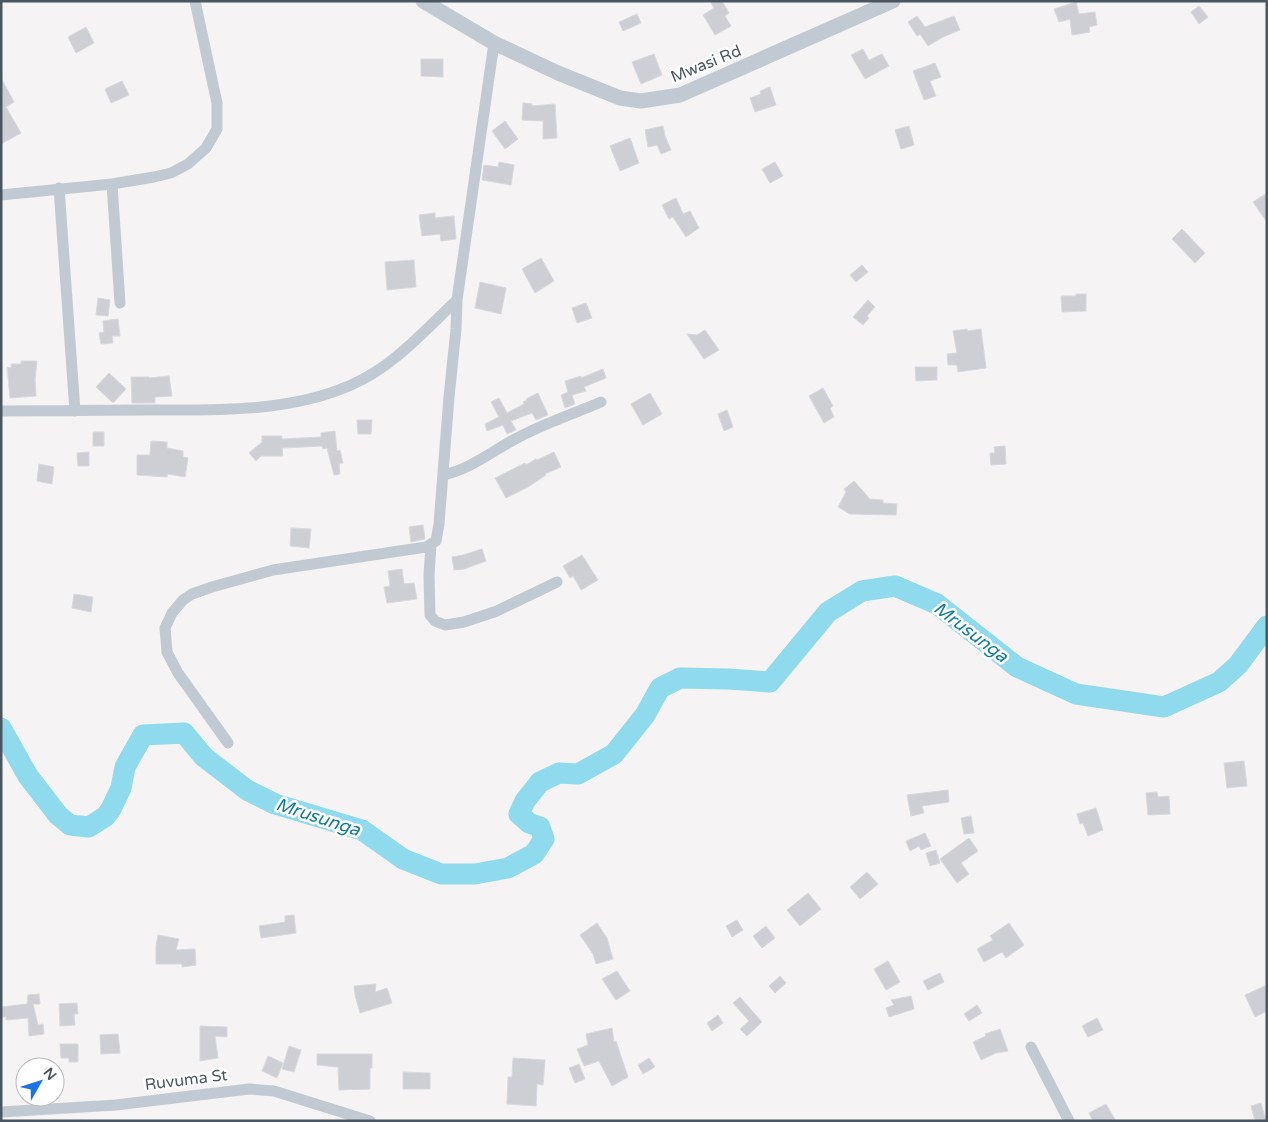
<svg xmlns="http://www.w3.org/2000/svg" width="1268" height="1122" viewBox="0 0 1268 1122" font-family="'Varela Round',sans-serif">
	<rect width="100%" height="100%" fill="#f5f3f3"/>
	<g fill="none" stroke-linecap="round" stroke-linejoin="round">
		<path stroke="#90daee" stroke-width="21" d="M1,728l27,48 30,39 12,10 19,2 17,-11 5,-7 10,-21 4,-21 18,-32 41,-2 20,24 43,33 28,14 87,26 41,29 38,15h34l33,-6 26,-14 10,-15 -4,-12 -11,-4 -10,-9 6,-13 15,-19 19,-9 19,1 36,-20 31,-39 15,-27 20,-10 48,1 42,3 58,-70 34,-21 33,-5 42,18 80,63 59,27 88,13 55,-25 19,-17 29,-39"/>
	</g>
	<path fill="#cdcfd5" stroke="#d7d9de" d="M710,1h12l7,12 -4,3 6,10 -16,9 -12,-20 11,-7z
		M1076,2l3,12 16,-2 2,13 -8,2 1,5 -18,3 -2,-16 -11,3 -5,-13z
		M1199,6l9,11 -9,7 -8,-12z
		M637,14l4,9 -18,8 -4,-9z
		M917,16l8,11 29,-11 6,14 -17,7 -15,9 -8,-12 -3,2 -9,-14z
		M86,27l8,16 -18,10 -8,-16z
		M863,49l6,11 13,-6 7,12 -24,13 -14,-24z
		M654,54l8,21 -21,9 -9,-22z
		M421,59h22v18l-22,-1z
		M935,63l6,14 -11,4 6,15 -12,4 -11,-29z
		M1,78l13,24 -8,5 15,26 -20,11z
		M122,81l7,14 -18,8 -6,-14z
		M770,87l6,18 -21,7 -5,-14 11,-4 -1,-3z
		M523,103l9,1v2l23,-2 2,34 -14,1v-18l-21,-1z
		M505,121l13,18 -13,10 -13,-18z
		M663,126l2,10 6,14 -10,4 -4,-9 -9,2 -3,-17z
		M909,126l5,19 -13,4 -6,-19z
		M630,138l9,25 -19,8 -10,-25z
		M499,162l15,3 -3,20 -29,-5 2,-15 14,2z
		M775,162l8,14 -13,7 -8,-14z
		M1267,193v29l-14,-20z
		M676,198l7,16 7,-3 9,17 -13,9 -13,-20 -4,2 -7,-14z
		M435,213v5l19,-2 2,23 -15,2 -1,-7 -18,2 -3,-21z
		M1182,229l23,24 -10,10 -23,-24z
		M541,258l13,23 -19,12 -13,-24z
		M414,260l2,27 -29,3 -2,-28z
		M862,265l6,7 -12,10 -6,-7z
		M480,282l26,6 -5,26 -26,-6z
		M1076,294h10v17l-24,1 -1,-16h15z
		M98,298l12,2 -2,16 -12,-1z
		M868,300l7,7 -8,9 2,2 -6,7 -10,-8z
		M586,303l6,15 -15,5 -5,-15z
		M118,319l2,17h-8l1,7 -12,1 -2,-11 5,-1 -1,-11z
		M967,329l1,2 13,-2 5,39 -28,4 -1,-7h-9l-1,-11 10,-1 -4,-22z
		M705,330l14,20 -15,9 -17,-25 10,1z
		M21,361h16l-2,18 1,17 -26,2 -3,-31 4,1v-4h10z
		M915,367h22v13l-21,1z
		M603,369l3,9 -22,9 2,4 -14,4 3,9 -10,4 -4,-13 7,-3 -3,-11 16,-5v2z
		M109,373l17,16 -13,14 -17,-16z
		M169,376l3,20 -17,1v6h-23l-1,-26h18v1z
		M823,388l10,18 -3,2 4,9 -10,6 -15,-27z
		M538,393l10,22 -12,5 -4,-7 -21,8 5,9 -9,4 -4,-9 -16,6 -2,-7 14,-7 -8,-15 8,-4 8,15 17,-9 -1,-2 4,-2 -1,-1z
		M650,393l12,21 -19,11 -12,-21z
		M727,410l6,17 -9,4 -6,-17z
		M357,420h15l-1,14h-13z
		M335,431l2,20 3,-1 3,13 -4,1 1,10 -6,1 -7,-27 -4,1 -1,-3 -40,2 1,8h-22l-5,5 -7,-8 13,-11v-6h20v3l39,-2v-4z
		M93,432h11v14h-11z
		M151,441l16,1v6l16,3v6l5,1 -3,19 -17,-3 -1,3 -30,-2v-20h13z
		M1005,446l1,18 -15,1 -1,-12h5l-1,-6z
		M89,452v14h-11l-1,-13z
		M554,452l7,15 -16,7 1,1 -18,12 -22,11 -11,-20 30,-15 1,2 10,-6 1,1z
		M39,464l15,3 -2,17 -15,-3z
		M854,481l16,18 13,1v3l14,1 -1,11 -46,-1 -12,-7 8,-15 -2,-3z
		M423,525l2,14 -14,3 -2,-15z
		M291,528l20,1 -2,19 -19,-2z
		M482,549l4,12 -22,8 -10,1 -2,-13 11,-2z
		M582,555l16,25 -17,10 -8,-14 -3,2 -7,-12z
		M402,569l2,15 10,-1 3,16 -30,4 -3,-16 6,-1 -2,-15z
		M74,594l19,3 -2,15 -19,-4z
		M1244,761l3,25 -20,2 -3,-25z
		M948,790l1,12 -27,4 2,7 -13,3 -4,-21z
		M1157,792l1,5 11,-1 1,18 -22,1 -2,-22z
		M1096,808l7,22 -15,6 -5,-13 -3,1 -3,-10z
		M971,816l3,17 -10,1 -3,-16z
		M925,833l6,13 -10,4 -2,-4 -9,5 -4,-10z
		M969,838l9,13 -17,12 8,11 -12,9 -17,-24z
		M936,850l4,13 -10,3 -4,-13z
		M867,872l11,12 -18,15 -10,-12z
		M808,893l13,16 -21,17 -13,-16z
		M294,915l2,18 -35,5 -2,-12 26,-4v-6z
		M737,920l6,10 -11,7 -6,-11z
		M597,923l10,15 6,21 -17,5 -3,-10 -13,-19z
		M1009,923l15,22 -18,13 -4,-6 -18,10 -7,-13 16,-9 -3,-4z
		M766,926l9,12 -13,10 -9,-12z
		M158,935l21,4 -3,11 19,-1 1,16 -14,2v-3h-26v-18z
		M888,961l12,21 -14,8 -12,-21z
		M617,971l13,20 -14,9 -14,-21z
		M940,973l4,9 -16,8 -5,-9z
		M780,976l6,7 -11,10 -6,-7z
		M376,984l-1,8 12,-4 5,15 -32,10 -5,-18 -1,-9z
		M1267,985v26l-12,6 -10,-22z
		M39,994l1,10h-7l5,21 5,-1 1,10 -15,2 -1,-18 -22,2v-3h-5v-10l26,-3 1,-9z
		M911,996l3,13 -25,8 -3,-9 8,-3 -3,-5z
		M740,997l22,25 -15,14 -7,-7 9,-8 -16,-18z
		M77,1003l1,11h-4l1,11 -15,1 -1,-22z
		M977,1005l5,8 -13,8 -5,-7z
		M718,1015l5,8 -11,8 -5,-8z
		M1097,1018l6,12 -15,7 -6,-11z
		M200,1026l27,1v10l-12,-1 3,22 -18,3z
		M612,1028l2,14 2,-1 12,36 -16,9 -13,-25 -15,5 -7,-17 11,-4 -2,-11z
		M1000,1029l8,22 -12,2 -15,7 -8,-18 13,-6 -1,-2z
		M118,1034l2,19 -19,1 -1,-19z
		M60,1044h18v18h-9v-4h-8z
		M289,1046l12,4 -7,22 -12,-3z
		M317,1054h55v14h-2v21l-31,1 -1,-23 -21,-2z
		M268,1056l15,7 -6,15 -15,-7z
		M513,1058l32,2 -2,25 -6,-1 -1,22 -29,-2 1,-27h4z
		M649,1058l6,9 -12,7 -5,-9z
		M579,1064l6,15 -10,4 -6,-15z
		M403,1072l27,1v16h-27z
		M1261,1103l5,18h-11l-4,-15z
		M1106,1104l10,17h-23l-4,-8z"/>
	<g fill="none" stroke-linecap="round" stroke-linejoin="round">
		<path stroke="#c1cad2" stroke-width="11" d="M112,184l8,119
			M59,188l16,223
			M1,195l111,-11 42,-7 17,-4 17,-9 18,-16 11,-19v-26l-22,-102
			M1,411c48,0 96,-1 144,-1 68,0 143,3 206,-25 42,-18 73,-54 106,-85
			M443,475c29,-6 50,-25 76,-38 26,-14 54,-23 82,-35
			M431,545l-2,30 1,40 5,6 10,4 19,-3 33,-11 60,-29
			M228,743l-50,-70 -11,-21 -2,-24 7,-15 11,-13 9,-6 20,-7 61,-17 153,-23 10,-6 3,-17 10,-127 7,-68 1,-29 37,-257
			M1031,1047l38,74
			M1,1112l115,-7 133,-16 25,2 96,30"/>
		<path stroke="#c1cad2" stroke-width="15" d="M423,1l71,42 64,30 62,25 21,3 39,-6 213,-94"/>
	</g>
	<g text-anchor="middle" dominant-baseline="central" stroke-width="5" stroke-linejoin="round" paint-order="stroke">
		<g font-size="16" fill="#4a5661" stroke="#fff">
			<text transform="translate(706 64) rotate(-22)">Mwasi Rd</text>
			<text transform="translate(186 1080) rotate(-7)">Ruvuma St</text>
		</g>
		<g font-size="18" font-style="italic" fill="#0c7c9b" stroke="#fff">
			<text transform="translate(971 632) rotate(37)">Mrusunga</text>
			<text transform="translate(318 817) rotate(18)">Mrusunga</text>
		</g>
	</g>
	<rect width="1268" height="1122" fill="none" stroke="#4a5661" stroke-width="5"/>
	<g transform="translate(40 1082) rotate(51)"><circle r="24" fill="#ffffff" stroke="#b7bbc0"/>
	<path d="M0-4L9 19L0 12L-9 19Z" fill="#1a73e8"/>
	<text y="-8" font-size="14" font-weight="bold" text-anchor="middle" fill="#4a5661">N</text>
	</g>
</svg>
